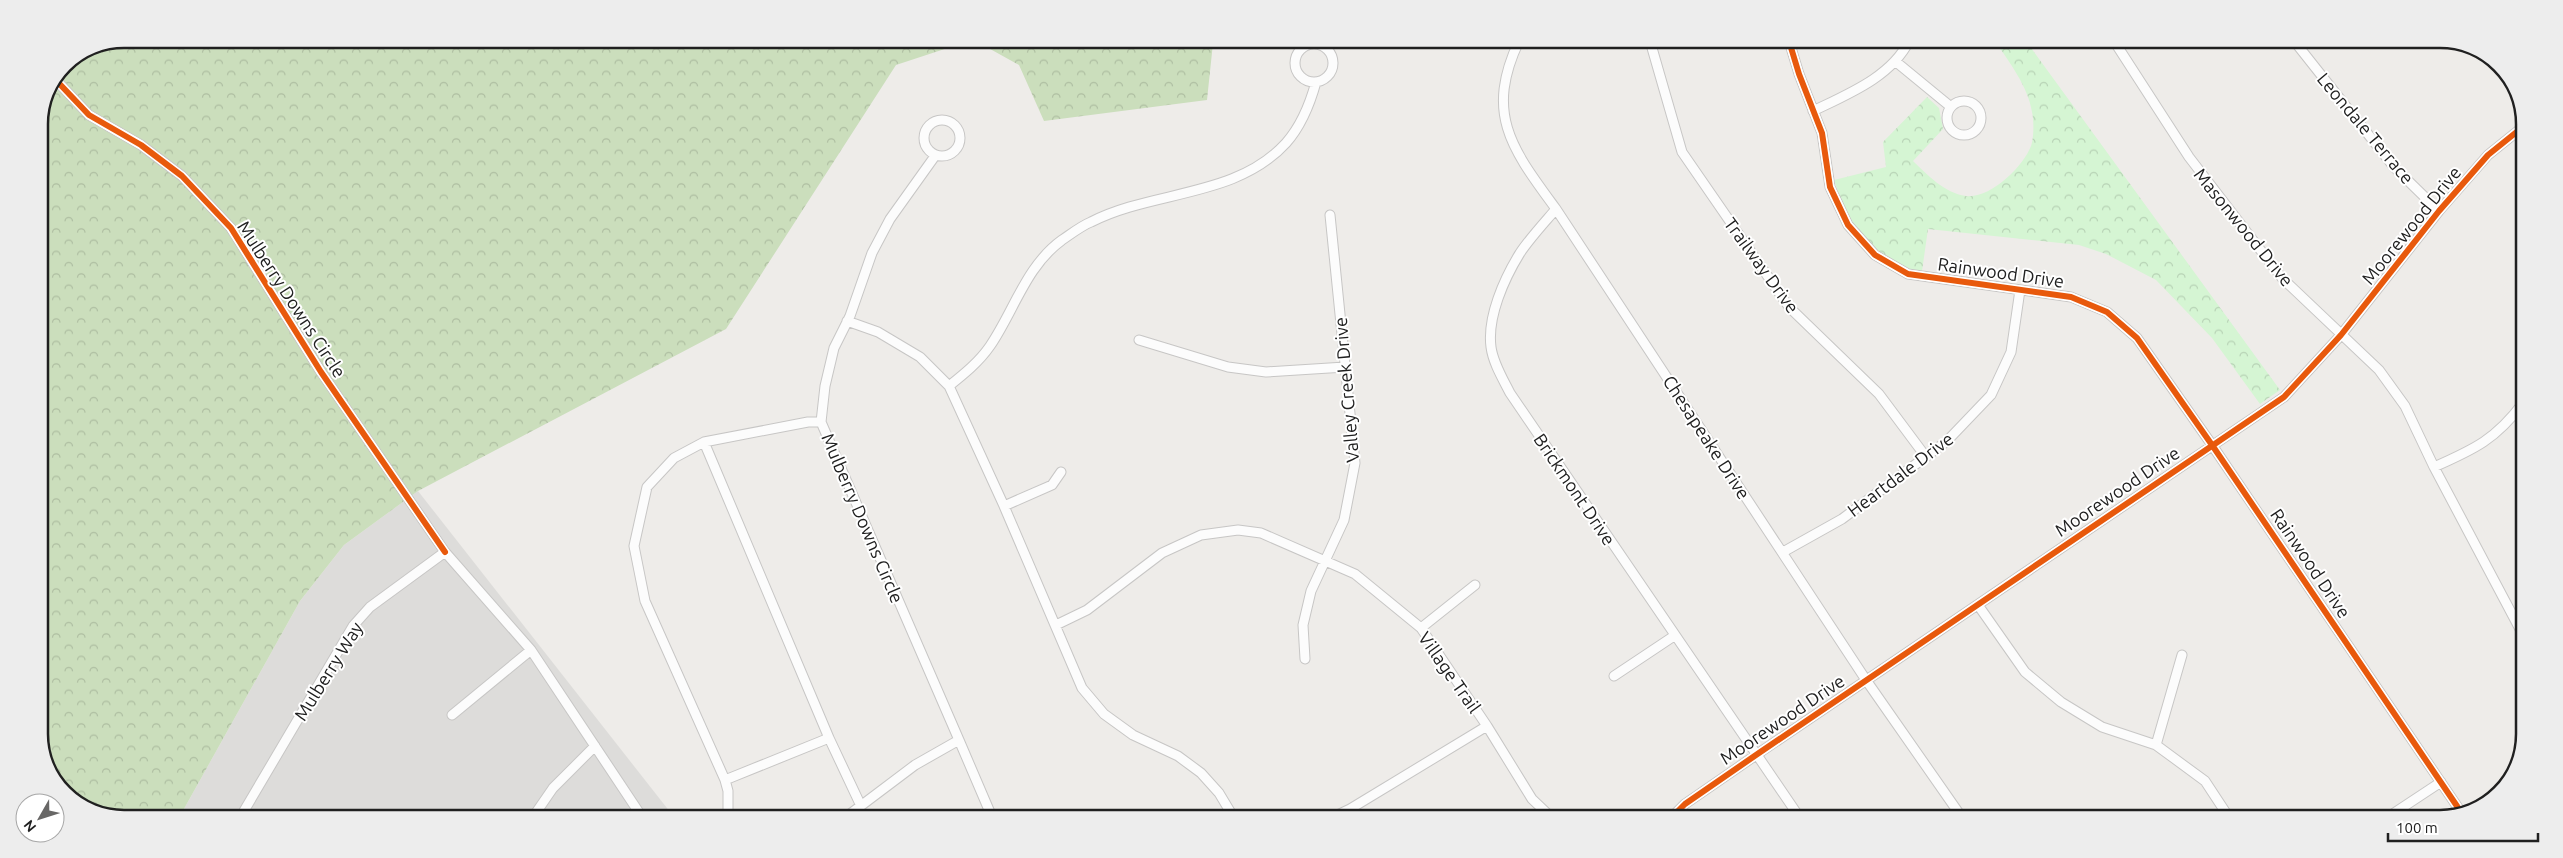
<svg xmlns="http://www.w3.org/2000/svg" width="2563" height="858" viewBox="0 0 2563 858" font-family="Ubuntu,sans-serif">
	<defs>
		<pattern id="forest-crowns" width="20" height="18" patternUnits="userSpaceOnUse" patternTransform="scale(1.25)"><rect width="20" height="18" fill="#cbdebc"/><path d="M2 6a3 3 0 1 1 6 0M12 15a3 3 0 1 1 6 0" fill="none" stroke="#aebea1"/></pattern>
		<pattern id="park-crowns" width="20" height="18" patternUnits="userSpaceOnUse" patternTransform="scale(1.25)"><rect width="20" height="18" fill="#d5f5d3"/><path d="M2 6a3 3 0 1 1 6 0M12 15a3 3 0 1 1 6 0" fill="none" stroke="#b7d2b5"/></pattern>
	</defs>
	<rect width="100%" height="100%" fill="#eeece9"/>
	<path fill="#dddcda" d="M418,491l256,326 -494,-1 120,-215 44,-56z"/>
	<path fill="url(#forest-crowns)" d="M124,39l848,1 -76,25 -170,264 -308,162 -74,54 -44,56 -120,215h-78l-42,-26 -21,-50v-616l6,-33 19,-28 28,-18z
		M974,40h241l-2,3 -6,57 -163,21 -25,-56z"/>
	<path fill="url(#park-crowns)" d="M1995,41h31l254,349 -20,14 -48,-66 -56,-58 -50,-26 -27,-9 -151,-16 -6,42c-48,-3 -75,-50 -88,-91l52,-13 -3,-25 44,-45 12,11 4,21 -30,32c15,14 31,32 53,35 24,3 57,-29 65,-50 3,-8 3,-26 1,-34 -4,-26 -23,-50 -37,-71z"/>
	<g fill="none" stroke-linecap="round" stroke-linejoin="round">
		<g stroke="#c7c6c5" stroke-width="11">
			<path id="street" d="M1519,41c-35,74 -6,109 37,168l310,471 97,139
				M1650,41l32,111 107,155 90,87 47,63
				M1789,41l10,33 23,59 8,54 18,38 27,30 33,19 163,23 36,15 30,26 75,107 249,367
				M2114,41l75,116 93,121 97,92 26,36 29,61 88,166
				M2295,42l99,125 45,44
				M1295 63a19 19 0 1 1 38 0a19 19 0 1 1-38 0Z
				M1895,61l56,46
				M54,78l35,37 52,30 41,31 49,52 90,144 124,180 86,98 111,167
				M1947 118a17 17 0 1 1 34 0a17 17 0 1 1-34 0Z
				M1813,111c35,-17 78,-34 96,-70
				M924 138a18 18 0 1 1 36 0a18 18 0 1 1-36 0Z
				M1556,209c-12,14 -26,29 -36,44 -16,26 -33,64 -29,94 2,16 12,32 19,46l290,425
				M847,321l31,11 42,25 29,29 55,120 78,182 22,26 29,21 45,21 23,17 18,20 15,25
				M1139,340l89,27 38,5 79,-5
				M949,386c15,-12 30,-24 41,-40 24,-35 36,-80 72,-106 9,-6 19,-14 29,-18 62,-32 145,-24 195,-79 15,-17 24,-39 30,-61
				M821,422l4,-36 9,-38 16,-32 22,-63 18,-34 45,-63
				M704,442l125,296
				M2434,467c41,-18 62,-28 89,-64
				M1004,506l48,-21 9,-13
				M1783,552l59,-33 105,-78 44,-46 20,-43 9,-62
				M1978,605l47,67 36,30 41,25 54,18 49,36 25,38
				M1056,625l31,-15 75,-57 39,-18 37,-5 23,3 94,41 66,54 66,98 45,73 20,19
				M1421,628l54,-43
				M1305,659l-2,-34 8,-34 33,-71 11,-57 -25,-248
				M1614,676l60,-40
				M452,715l79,-65
				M959,740l33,77
				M2156,745l26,-90
				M725,780l104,-42 32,68
				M241,816l112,-190 17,-19 75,-55
				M533,817l20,-29 42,-42
				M728,817v-26l-3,-11 -80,-179 -11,-55 13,-59 27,-29 30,-16 104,-20h13l138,318 -44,25 -69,52
				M1331,818l19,-9 137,-83
				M1671,818l14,-14 71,-49 528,-358 57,-62 98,-124 49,-56 36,-29
				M2385,819l56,-37"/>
		</g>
		<use href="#street" stroke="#fcfcfc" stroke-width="9"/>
		<g stroke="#fff" stroke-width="9">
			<path id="cycleway" d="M1789,41l10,33 23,59 8,54 18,38 27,30 33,19 163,23 36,15 30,26 75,107 249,367
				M54,78l35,37 52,30 41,31 49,52 90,144 124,180
				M1671,818l14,-14 71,-49 528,-358 57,-62 98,-124 49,-56 36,-29"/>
		</g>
		<use href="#cycleway" stroke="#e8590c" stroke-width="6"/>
	</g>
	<g text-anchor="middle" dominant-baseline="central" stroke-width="4" stroke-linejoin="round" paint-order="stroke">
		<g font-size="18" fill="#202020" stroke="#fff">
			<text transform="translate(2366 128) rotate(50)">Leondale Terrace</text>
			<text transform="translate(2411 225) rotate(-51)">Moorewood Drive</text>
			<text transform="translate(2244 227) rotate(51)">Masonwood Drive</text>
			<text transform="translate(1762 265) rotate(54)">Trailway Drive</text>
			<text transform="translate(2001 272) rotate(8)">Rainwood Drive</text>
			<text transform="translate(292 299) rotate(57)">Mulberry Downs Circle</text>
			<text transform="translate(1346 390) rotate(-95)">Valley Creek Drive</text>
			<text transform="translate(1707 437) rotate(57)">Chesapeake Drive</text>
			<text transform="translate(1900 474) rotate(-37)">Heartdale Drive</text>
			<text transform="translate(1575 489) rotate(56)">Brickmont Drive</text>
			<text transform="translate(2117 491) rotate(-34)">Moorewood Drive</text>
			<text transform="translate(863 518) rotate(67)">Mulberry Downs Circle</text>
			<text transform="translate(2311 563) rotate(56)">Rainwood Drive</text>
			<text transform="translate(328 671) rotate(-58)">Mulberry Way</text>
			<text transform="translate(1450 672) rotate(55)">Village Trail</text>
			<text transform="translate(1782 719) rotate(-34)">Moorewood Drive</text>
		</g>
	</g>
	<path d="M0 0H2563V858H0ZM124 48H2440A76 76 0 0 1 2516 124V734A76 76 0 0 1 2440 810H124A76 76 0 0 1 48 734V124A76 76 0 0 1 124 48Z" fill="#ededed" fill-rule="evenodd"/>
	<path fill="none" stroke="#202020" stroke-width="2.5" d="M124 48H2440A76 76 0 0 1 2516 124V734A76 76 0 0 1 2440 810H124A76 76 0 0 1 48 734V124A76 76 0 0 1 124 48Z"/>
	<g transform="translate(40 818) rotate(231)"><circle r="24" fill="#ffffff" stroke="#a6a6a6"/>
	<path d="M0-4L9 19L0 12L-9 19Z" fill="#686766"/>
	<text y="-8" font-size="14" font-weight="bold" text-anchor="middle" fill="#202020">N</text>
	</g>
	<path d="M2388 833v8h150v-8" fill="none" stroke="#202020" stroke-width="2.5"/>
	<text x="2396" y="833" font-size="15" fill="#202020" stroke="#ffffff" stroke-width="4" paint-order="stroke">100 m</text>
</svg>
